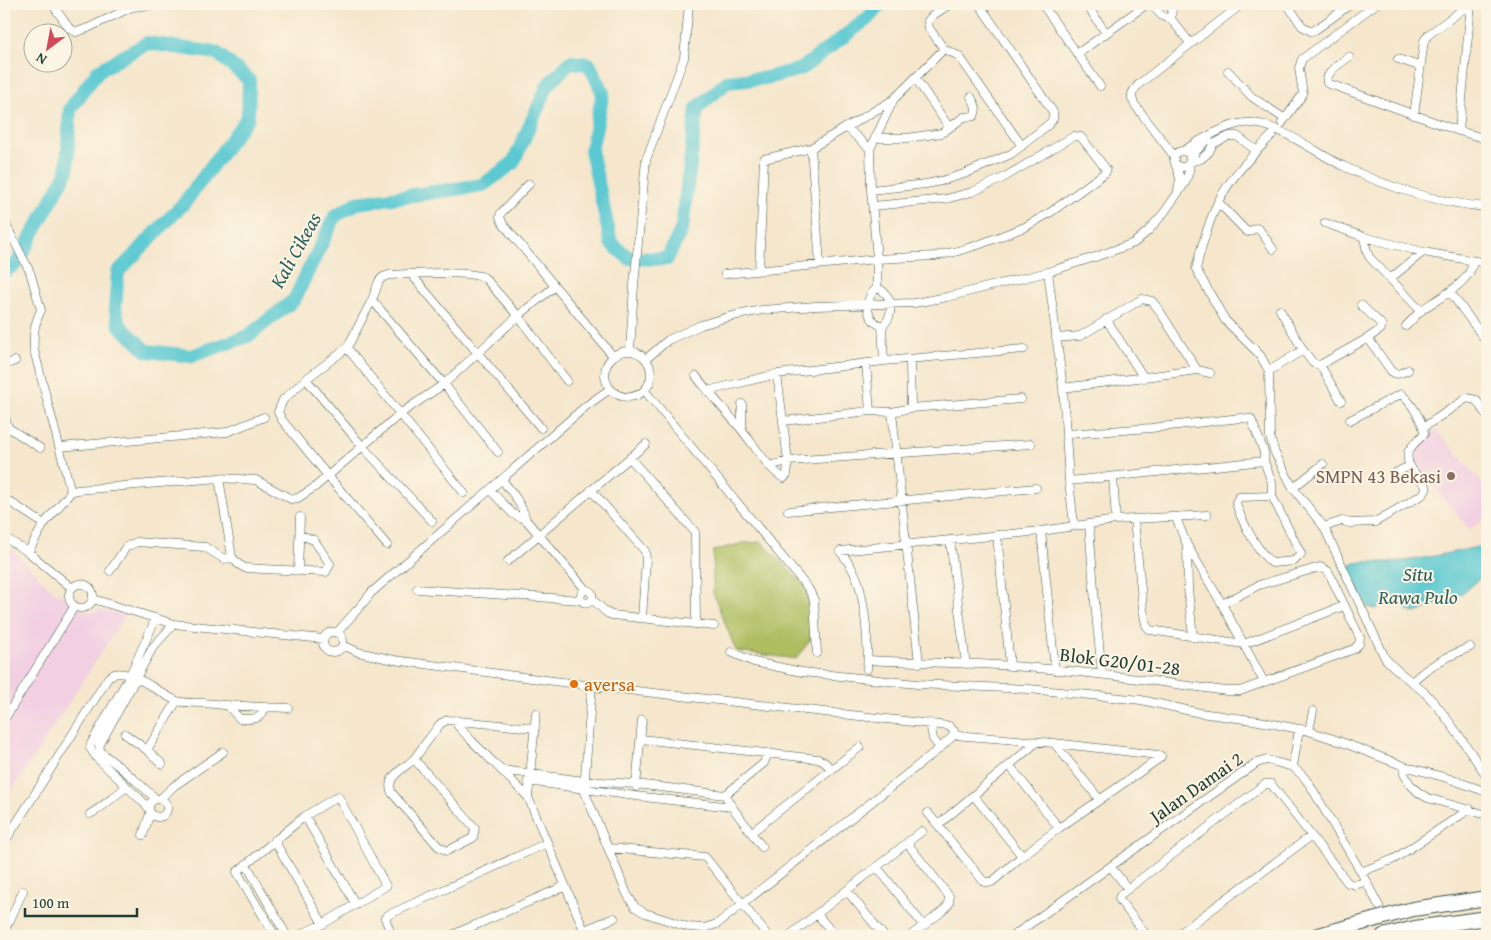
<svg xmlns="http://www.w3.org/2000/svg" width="1491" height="940" viewBox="0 0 1491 940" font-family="'Gentium Book Plus',serif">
	<rect width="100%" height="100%" fill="#fcf5e5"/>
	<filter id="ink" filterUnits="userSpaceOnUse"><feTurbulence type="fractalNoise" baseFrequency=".02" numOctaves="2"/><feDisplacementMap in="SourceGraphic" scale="10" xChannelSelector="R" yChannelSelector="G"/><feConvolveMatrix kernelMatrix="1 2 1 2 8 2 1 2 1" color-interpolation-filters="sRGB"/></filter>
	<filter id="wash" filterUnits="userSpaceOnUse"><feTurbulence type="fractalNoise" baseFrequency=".0096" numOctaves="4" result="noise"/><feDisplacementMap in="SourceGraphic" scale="20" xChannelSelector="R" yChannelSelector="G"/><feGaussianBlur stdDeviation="1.12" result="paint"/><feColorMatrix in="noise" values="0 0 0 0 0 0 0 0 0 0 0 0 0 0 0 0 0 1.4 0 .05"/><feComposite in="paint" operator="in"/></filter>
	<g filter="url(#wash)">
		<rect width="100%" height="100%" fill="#f5e6cc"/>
		<path fill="#f2cfe2" d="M1436,429l51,60v28l-18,13 -53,-66v-15z
			M4,544l16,13 32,33 38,23 11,-3 25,4 -122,189z"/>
		<path fill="#adbd60" stroke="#667d4a" d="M762,542l46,46 6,47 -18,24 -60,-8 -23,-58v-42l30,-8z"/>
		<path fill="#5cc9d2" stroke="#3e8383" d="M1487,545v30l-6,2 -16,15 -49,21c-11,-1 -19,-16 -30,-11 -4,2 -6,5 -10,7l-8,-2 -18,-30 -2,-7 2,-4c7,-7 30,-3 41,-4 33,-2 65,-11 96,-17z"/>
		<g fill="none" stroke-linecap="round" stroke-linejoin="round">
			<path stroke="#5cc9d2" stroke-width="14" d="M4,272l13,-9 50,-91 3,-63 28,-38 49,-28 70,10 32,27 -1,37 -63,85 -67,70 -3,35 5,19 27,25 44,5 57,-20 46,-36 41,-84 22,-13 126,-18 30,-22 35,-78 22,-23 19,2 14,29 -12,57 20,93 18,15 38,1 15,-31 15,-120 30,-26 39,-4 35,-9 66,-50 14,-15"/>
		</g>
	</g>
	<g filter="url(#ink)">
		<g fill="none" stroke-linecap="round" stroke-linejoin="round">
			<path stroke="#cac4ae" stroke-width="8" stroke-dasharray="8 4" stroke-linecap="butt" d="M1379,906l16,28"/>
			<g stroke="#3f564b" stroke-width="9">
				<path id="minor" d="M52,4l17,24 7,4 12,-4 44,-21 29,-3
					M950,4l-18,12 -4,5 1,7 15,21 15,7 63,90
					M1042,4l58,82
					M1086,4l20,29
					M1151,4l11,12 9,3 19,24
					M1168,4l4,5 -1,10
					M1287,4l15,22 9,5 4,-1 36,-26
					M1421,4l4,1 18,-1
					M1077,54l70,-50
					M1349,57c-8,6 -24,15 -22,26l132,48 28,8
					M1398,59l21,7
					M1228,71l24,26 33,22
					M916,79l33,48
					M1414,115l10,-74 4,-6 42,-31
					M1282,123l21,-29 -4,-26 3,-9 74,-55
					M846,127l24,22
					M1459,131l12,-127
					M1272,135c-20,21 -42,42 -55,69 -9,21 -16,43 -21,65l29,51 35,35 9,16 1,66 5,16 18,35 31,39 61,131c13,16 31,25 45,40 22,24 38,52 57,78
					M875,138h32l35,-5 22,-16 10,-1c4,-8 1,-12 -3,-19
					M811,148l9,116
					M1174 159a8 8 0 1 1 16 0a8 8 0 1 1-16 0Z
					M1183,151c15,-10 44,-27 62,-28 30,-3 72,31 100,44 45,21 93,36 142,40
					M1174,156l-39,-51c-6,-10 -3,-13 4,-21l103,-80
					M1190,158l20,-22
					M1176,166l4,12 -2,13
					M529,184l-28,29 -1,4 3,7 110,132
					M871,190l55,-6 15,-3 23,-7 47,-20 38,-30 4,-5v-7l-74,-108
					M1218,202l28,29 2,1 8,-4 3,1 14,20
					M4,221l26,51 11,38c-7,15 -8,24 -7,40l37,142
					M1325,223l39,14 59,15 64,11
					M1364,237l3,15 3,6 51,53
					M759,270l5,-111 47,-11 82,-48 51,-51
					M1048,272l15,116 6,93 5,44
					M411,274l130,154
					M725,274l152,-15 58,-3 23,-5 20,-6 47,-18 26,-15 55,-40v-3l-25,-32 -7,-1 -71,42 -31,14 -26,7 -73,7
					M1391,278l32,-26
					M877,288v-29l-6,-69 -1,-41 23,-48
					M877,288c16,5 18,29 5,38 -17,-6 -19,-27 -5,-38z
					M1450,292l37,50
					M372,300l72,84 54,68
					M1280,310l23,40
					M1106,319l38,59
					M882,326l2,35
					M1406,326c6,-6 11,-12 17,-17 16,-11 49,-27 50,-48
					M1056,338l24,-2 62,-37 10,2 7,9 38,60
					M1368,338l23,33c6,5 10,2 17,-1
					M347,348l117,145
					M605 374a23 23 0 1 1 46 0a23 23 0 1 1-46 0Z
					M630,351l4,-66 12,-125 38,-102 5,-54
					M646,359l22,-19 33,-15 27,-8 34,-7 54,-4 98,-3 33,-6 101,-25 47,-15 39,-14 14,-12 15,-17 22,-31 4,-12 1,-9 11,-3 8,-7 4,-8 16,-8h8l20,15
					M910,360l1,48
					M866,364l4,47
					M4,365l11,-4
					M1320,365l21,36
					M1269,371l34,-21 10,13 7,2 48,-27 13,-9v-5l-20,-19
					M696,376c14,19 30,35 45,53 10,12 30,44 43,49l3,-3 1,-14 -11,-87
					M306,379l56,67 70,75
					M1063,388l134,-18 13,3
					M645,391l163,197 6,12 3,53
					M707,391l70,-17 107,-13 140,-12
					M742,404v26
					M892,412l27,251
					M4,414l4,14
					M783,421l87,-10 22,1 19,-4 110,-9
					M4,425l36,23
					M1424,427l43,-29 9,2 9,13
					M1067,434l84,-6 90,-10 10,1 13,33v9l8,22v13l29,58 -7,7 -22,2c-13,-9 -33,-46 -36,-61l3,-5 33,-1
					M60,447l167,-15 37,-15
					M630,458l65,74 1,92
					M769,466l19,-5 243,-17
					M1397,472l8,-4h6
					M219,478l13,79 6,7 7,4 81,4 4,-8 -16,-24 -14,-5
					M1113,478l3,42
					M502,480c10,12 20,24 24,40
					M1069,481l195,-20
					M1293,488l30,-24
					M490,490l23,24 13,6 60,70
					M591,490l54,61 1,8 -4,59
					M4,498l40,26
					M788,511l248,-23
					M1176,518l11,27 35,59 42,78
					M1134,520l9,89 3,16 4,5 94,14 100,-38
					M1089,524l6,79 7,71
					M1324,527l18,-6 8,2 25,-1 47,-27 4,-5v-4c-8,-9 -25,-25 -16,-37 4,-6 9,-10 14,-15 0,-12 -13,-32 -23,-40l-51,26
					M1041,531l14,139
					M997,535l13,130
					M4,537l24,15
					M950,540l16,124
					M387,545l-59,-69 -46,-56 -4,-8 5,-12 23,-21 41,-31 25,-48 7,-19 4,-4 6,-2c20,-1 81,-5 96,3l33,38 49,65
					M1187,545l1,44 5,48
					M508,561l138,-117
					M110,571l16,-24 11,-5 68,5 19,12 8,-2
					M298,571l2,-54
					M69 596a12 12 0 1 1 24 0a12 12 0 1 1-24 0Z
					M72,588l-44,-36 16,-28 27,-32 6,-2 142,-12 37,2 35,19 7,-1 17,-11 85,-73 44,-30 74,-68 36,-29
					M417,589l164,11 2,2 5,1 5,-3 -1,-7 -4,-3 -5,1 -3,6 1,3
					M93,599l81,25 150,15
					M593,600l14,13 5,2 102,11
					M323 642a10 10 0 1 1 20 0a10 10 0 1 1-20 0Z
					M337,633c11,-14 24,-26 34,-40l215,-187 24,-17
					M343,645l15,7 36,8 198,26 357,40 5,5v4l-14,13 -223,176 -13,4 -16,-1 -43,-14 -10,-6 -8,-13 -43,-104 8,-104
					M731,652l23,10 48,10 115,12 112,5 112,11 59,13 59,8 50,10 27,9 68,26 43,12 40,14
					M868,660c48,3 96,2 144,6 72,5 143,15 214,25h14l114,-42 5,-5 1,-6 -32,-67 -8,-4 -61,18 -37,19
					M867,669c2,-25 -2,-64 -9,-88 -4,-11 -11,-21 -18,-30l201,-20 75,-11 91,-5
					M1413,681c16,-16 36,-25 57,-34
					M227,705l13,14c14,0 19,2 26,-12
					M536,713l-8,84 56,133
					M4,720l70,-113
					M455,720l3,6 14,15 56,56
					M930,723l3,16 7,9
					M1309,731l4,-20
					M125,734l22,16
					M954,735l100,8 104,12 3,1 -1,2 -101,70 -37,28
					M641,739l177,20 6,3 8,7
					M1054,743l46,57
					M414,759l61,69 -2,10 -26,13 -9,-5 -46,-53c-8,-15 12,-25 22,-34z
					M414,759l26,-35 7,-4 88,8
					M162,764l-15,-14 30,-49
					M1010,766l49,62
					M1404,766v8l6,10 9,9 9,5 59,17
					M1293,767l5,-32 3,-6
					M502,770l82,11 52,3 89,11
					M528,781l107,15 97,11
					M636,787l6,-67
					M155,798l-22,-20 -32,-26 -2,-6 54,-99 21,-23
					M149 808a9 9 0 1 1 18 0a9 9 0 1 1-18 0Z
					M160,799l14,-13 49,-34
					M148,807l-52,-50 -6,-9 1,-4 39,-69 26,-57
					M928,813l56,69h8l30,-26 -48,-60
					M90,814c14,-7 24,-19 37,-27
					M305,816l51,89
					M938,825l99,-83
					M752,832l108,-85
					M143,835l7,-22
					M274,840l49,84
					M4,843l104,-165c15,-17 53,17 69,23 7,2 18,2 26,2 28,3 56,4 85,5
					M907,843l42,53v8l-5,6 -34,26
					M762,847l-30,-40 -7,-12 39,-32 4,-10
					M609,848l96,9 63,79
					M246,864l41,72
					M877,867l47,59
					M1111,867l17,22
					M1361,872l33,-13 76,-50
					M847,891l37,45
					M817,914l18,22
					M4,930l5,-8 14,-31
					M275,936l-38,-64 68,-56 33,-20 48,90 -63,38 -26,12
					M392,936l-7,-18 3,-3 159,-72
					M450,936l115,-50
					M570,936l44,-18
					M789,936l133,-105
					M1013,936l164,-117 80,-56 10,-3 8,2 18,5 10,9 7,9 51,87 18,34
					M1147,936l-26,-34 -2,-4 2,-4 144,-110h6l77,99 7,2 12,-4
					M1176,936l135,-100"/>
			</g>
			<g stroke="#3f564b" stroke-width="16">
				<path id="motorway" d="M1315,936l98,-27 74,-11
					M1383,936l32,-8 72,-10"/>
			</g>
			<use href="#minor" stroke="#fff" stroke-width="8"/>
			<use href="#motorway" stroke="#fff" stroke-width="14"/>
		</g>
	</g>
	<circle fill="#8d6e63" stroke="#fcf5e5" stroke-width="2" cx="1451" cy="476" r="5"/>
	<circle fill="#e8710a" stroke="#fcf5e5" stroke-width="2" cx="574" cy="684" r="5"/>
	<g text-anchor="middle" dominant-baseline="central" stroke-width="4" stroke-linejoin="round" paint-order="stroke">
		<g font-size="19" fill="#785e54" stroke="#fcf5e5" text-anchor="end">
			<text x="1441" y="476">SMPN 43 Bekasi</text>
		</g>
		<g font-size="19" fill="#1f3d34" stroke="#fcf5e5">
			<text transform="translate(1120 661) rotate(7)">Blok G20/01-28</text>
			<text transform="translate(1196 787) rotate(-35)">Jalan Damai 2</text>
		</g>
		<g font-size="19" fill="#c56008" stroke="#fcf5e5" text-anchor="start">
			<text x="584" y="684">aversa</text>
		</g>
		<g font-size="20" font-style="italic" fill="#2e605c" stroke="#fcf5e5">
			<text transform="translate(295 250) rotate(-61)">Kali Cikeas</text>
			<text x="1418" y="573">Situ<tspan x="1418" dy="23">Rawa Pulo</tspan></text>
		</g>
	</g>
	<rect width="1491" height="940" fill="none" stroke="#fcf5e5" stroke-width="20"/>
	<g transform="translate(48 48) rotate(212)"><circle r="24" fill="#fcf5e5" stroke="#a4ab9e"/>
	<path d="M0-4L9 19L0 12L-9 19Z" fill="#d1495b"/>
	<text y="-8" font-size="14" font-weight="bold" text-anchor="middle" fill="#1f3d34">N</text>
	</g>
	<path d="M25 908v8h112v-8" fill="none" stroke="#1f3d34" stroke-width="2.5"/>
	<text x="32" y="908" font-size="15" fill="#1f3d34" stroke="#fcf5e5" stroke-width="4" paint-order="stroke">100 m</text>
</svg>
